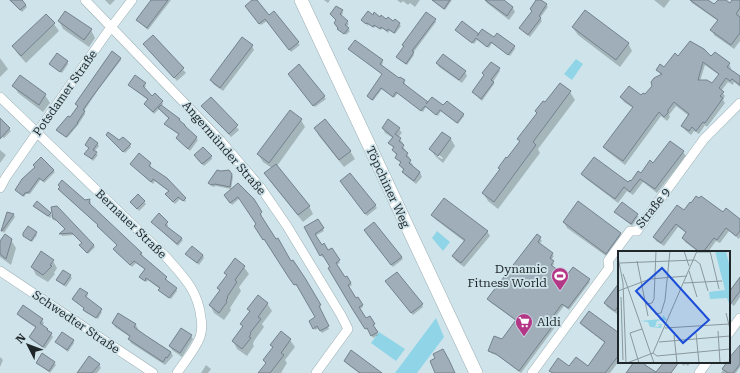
<svg xmlns="http://www.w3.org/2000/svg" width="740" height="373" viewBox="0 0 740 373" font-family="'Roboto Serif',serif">
	<rect width="100%" height="100%" fill="#cfe4ea"/>
	<path fill="#90d4e7" d="M576,59l7,5 -11,16 -8,-6z
		M437,231l13,11 -7,9 -11,-13z
		M436,318l8,19 -27,36h-22z
		M379,332l26,17 -9,12 -25,-18z"/>
	<path fill="#0003" fill-rule="evenodd" d="M9,0h13l5,7 -5,5z
		M105,0h10l-5,5z
		M152,0h19l-23,30 -11,-10z
		M254,0h2l13,17 31,28 -9,7 -24,-31 -6,4 -14,-17z
		M324,0h6l-2,3z
		M397,0h23l-5,7 -5,-4 -2,2 -5,-4 -2,2z
		M437,0h15l-7,10 -8,-6z
		M485,0h17l11,8 2,4 -6,8 -22,-17z
		M538,0l8,5 2,2 -8,11 2,3 -12,16 -10,-9 12,-16 -1,-3z
		M654,0h16l-6,8z
		M690,0h13l12,6 5,-6h5l5,4 3,-4h7v16l-1,1 1,1v23l-6,8 -20,-14 -2,-5 6,-9 -26,-18z
		M342,11l1,2 -2,4 8,7 -3,3 4,4 -4,4 -8,-7 -2,-2 1,-5 -4,-4z
		M46,16l8,8 5,7 -33,32 -8,-9 -5,-8z
		M373,16l20,6 2,-2 6,6 -6,8 -5,-4 -2,3 -5,-5 -2,2 -5,-4 -2,2 -5,-4 -1,2 -6,-6z
		M435,20l1,2 -23,31 1,2 -7,10 -8,-6 -2,-2z
		M59,21l32,9 4,8 -6,9 -26,-18z
		M573,28l55,15 4,8 -12,16 -42,-32z
		M456,30l38,9 20,7 1,3 -5,7 -18,-13 -3,5 -12,-8 -3,4z
		M153,36l33,37 -9,8 -33,-37z
		M252,46l2,4 -31,41 -10,-7 -2,-4z
		M350,49l32,12 1,2 -2,3 18,14 5,1 1,2 -1,2 23,17 36,12 1,2 -6,8 -17,-13 -3,5 -12,-9 -3,5 -25,-19 -4,5 -12,-9 -9,12 -5,-5 15,-21z
		M678,57h33l18,7 2,4 -1,2 10,7v10l-6,-5 -1,3 -5,-3 -7,9 4,5 -2,4 2,3 -18,24 -2,-2 -6,9 -5,-3 -3,4 -6,-5 -3,-4 7,-10 -13,-10 -7,9 1,2 -3,4 -6,-5 -36,49 -18,-14 -3,-4 29,-39 -9,-6 -3,-4 24,-2 16,-21 -4,-5 7,-2zM705,65l14,10 -7,10 -12,-4z
		M0,58l8,11 -8,8z
		M121,58v2l-23,30 -14,21 1,3 -7,11 -11,13 -9,-6v-1l12,-12 8,-12 -2,-3z
		M67,61l1,3 -6,9 -11,-9z
		M437,63l28,9 2,4 -5,7 -23,-16z
		M299,66l27,33 -11,8 -25,-31z
		M499,69l1,2 -7,11 1,2 -12,17 -9,-9z
		M145,84l1,2 -2,3 7,8 11,5 1,2 -2,3 18,13 12,14 5,4 2,2 -8,11 -12,-11 1,-5 -12,-9 -2,-2 4,-5 -10,-10 -5,5 -8,-8 2,-6 -19,-15z
		M560,84l10,8 5,8 -37,49 2,4 -42,56 -10,-8 -5,-8 38,-50 -2,-4z
		M14,86l31,9 5,8 -7,9 -25,-19z
		M211,98l28,32 -8,7 -26,-27z
		M0,119l11,12 -7,7 -4,-3z
		M301,120l4,7 -28,39 32,40 4,8 -10,8 -33,-41 -5,-7 7,-6 -9,-6 -5,-8z
		M315,128l35,23 5,8 -11,8 -25,-31z
		M383,128l16,1 3,4 -4,4 5,6 -1,2 4,6 -1,1 5,6 -2,1 5,6 -1,2 8,5 2,5 -6,7 -10,-8 -3,-4 1,-1 -4,-6 1,-2 -5,-5 1,-2 -4,-6 1,-1 -4,-6 3,-5 -8,-5z
		M443,133l8,6 4,7 -12,17 -8,-7 -4,-7zM435,152l8,6 -1,1 -7,-4z
		M108,137l22,8 1,2 -6,6z
		M670,142l13,10 3,4 -29,37 -14,-11 -10,13 -6,-4 -9,12 -33,-25 -2,-4 45,10 26,-20z
		M97,143l2,3 -5,6 4,3 -5,6 -7,-7 4,-5 -4,-4z
		M0,150l6,5 -6,8z
		M211,156l1,3 -8,7 -8,-8z
		M150,164l1,2 -1,2 35,31 1,2 -1,1 -5,-3 -5,5 -7,-7 2,-5 -15,-11 -2,3 -20,-18z
		M53,170l2,2 -11,11 -3,-4 -11,15h-4l-2,3 -8,-7 7,-10z
		M221,172l11,3 1,2 -2,12 -15,-3 -3,1 -4,-4z
		M350,174l27,34 -10,8 -26,-34z
		M238,185l15,15 9,15 -2,1 31,46 13,17 17,29 -2,1 10,20 -7,4 -3,-5 -4,2 -5,-9 7,-4 -19,-31h-2l-30,-45h-1l-9,-15 2,-1 -18,-27 -8,7 -6,-8z
		M61,192l24,9 4,-1 2,2 -1,4 51,47 2,3 -1,1 24,20 1,3 -1,1 10,7 1,3 -6,8 -10,-7 -1,-3 -12,-9 -2,2 -4,-3 -1,-2 5,-7 -10,-7 -4,4 -16,-15 -2,-3 4,-3 -18,-17 -1,-3z
		M138,195l8,9 -7,7 -8,-9z
		M622,203l17,14 -7,9 -17,-14z
		M35,206l15,7 2,3 -2,2 -14,-10z
		M52,207l41,38 2,2 -7,7 -6,-6v-5l-8,-8 -12,1 -1,-2 4,-5 -8,-8h-2z
		M684,211l39,3 16,5 1,-1v19l-1,2 -10,-8 -9,12 -4,-2 -8,11h-12l1,-1 -12,-9 -2,-4 3,-5 -8,-6 -14,19 -8,-5 -2,-4z
		M7,213l7,2 1,2 -11,16 -2,-2z
		M432,215l55,16 3,5 -26,31 -8,-6 -3,-5 12,-14 -30,-23z
		M318,220l6,11 -9,5 6,10 7,5 4,-2 8,14 -4,2 9,14 1,-2 6,8 -3,2 7,12 1,-1 6,9 -3,2 6,10 4,-2 8,18 -5,3 -4,-9 -2,1 -38,-62 2,-1 -7,-11 -2,1 -17,-29z
		M152,222l15,1 1,2 -1,2 16,13 -5,6z
		M564,222l56,12 3,5 -14,19 -42,-30z
		M36,233l1,2 -5,7 -8,-7z
		M366,233l35,24 2,2 -10,8z
		M537,235l5,6 -3,3 15,12 -3,4 3,4 -2,3 14,11 23,2 1,2 -21,28 -5,-4 -10,13 4,4 -37,50 -23,-17 -7,-3 -2,-2 13,-11 14,-19 -26,-19 -2,-3z
		M11,240l5,8 -5,17 -11,-8v-12z
		M186,254l17,1 1,3 -5,7z
		M53,261l4,7 -3,5 1,1 -7,8 -12,-7 -4,-8z
		M244,267l5,7 -10,13 2,4 -11,17 1,2 -7,10 -10,-7 -4,-8 10,-14 -2,-3 9,-12 -2,-3z
		M70,276l2,2 -6,9 -9,-7z
		M740,279v18l-6,9 -4,-3 -1,1v-12h1z
		M388,284l34,21 1,2 -10,8z
		M619,291v20l-2,3 -10,-7 -2,-4z
		M87,293l1,2 -2,3 16,14 -4,7 -13,-7v-3l-12,-9z
		M267,303l5,8 -10,13 2,3 -10,14 -1,3 1,2 -7,10 -10,-7 -4,-8 10,-13 -2,-4 9,-12 -2,-3z
		M18,314l24,6 2,3 -2,3 5,3 6,8 -8,12 -14,-9 -1,-3 6,-9 -16,-11z
		M118,314l18,11 2,4 -1,1 34,22 2,4 -8,9 -34,-22 -2,-4 1,-2 -15,-10 -2,-4z
		M581,323l38,12v26l-9,12h-58l-1,-2 37,-4 17,-24 -22,-17z
		M191,336l2,3 -11,18 -10,-7 -2,-4z
		M73,340l1,3 -6,9 -12,-10z
		M290,340l5,7 -10,13 2,3 -6,10h-21l6,-9 -2,-3 9,-12 -2,-4z
		M740,347v20l-4,6h-15l5,-7 -1,-1 2,-3h2v-3z
		M0,357l3,3 -3,7z
		M345,361l35,12h-21l-12,-9z
		M679,362h12l-3,4 -3,-2 -1,2z
		M37,363h17l2,2 -6,8z
		M99,364l2,4 -4,5h-19z
		M206,365l5,4 -3,4h-7z"/>
	<path fill="#a0aeba" stroke="#74828d" fill-rule="evenodd" d="M10,0h12l4,5 -6,5z
		M151,0h17l-21,28 -11,-8z
		M252,0h5l12,15 5,-4 25,31 -10,8 -24,-31 -6,5 -14,-18z
		M432,0h18l-6,9z
		M485,0h19l9,7 -6,9z
		M536,0h5l6,4 -8,12 2,2 -13,17 -9,-7 13,-17 -2,-2z
		M690,0h18l6,4 4,-4h8l4,3 2,-3h8v8l-4,6 4,3v16l-9,12 -21,-15 8,-10z
		M336,6l7,4 -3,4 8,7 -3,4 4,3 -5,6 -7,-5 1,-1 -4,-5 2,-3 -6,-6z
		M585,10l44,33 -13,17 -44,-33z
		M65,11l27,18 -8,11 -26,-19z
		M368,11l5,4 1,-3 6,5 1,-2 5,4 2,-2 5,4 2,-2 5,4 -6,10 -6,-4 -1,2 -6,-4 -1,2 -6,-4 -1,2 -6,-4 -1,1 -5,-4z
		M426,12l10,7 -24,32 2,1 -8,12 -10,-7 8,-11 -2,-1z
		M46,14l9,9 -34,33 -9,-10z
		M462,21l17,13 -2,2 5,-7 12,8 3,-4 18,13 -7,9 -17,-13 -4,5 -11,-9 -4,5 -17,-13z
		M153,35l31,33 -10,10 -31,-34z
		M242,37l11,8 -33,43 -10,-8z
		M355,40l28,20 -3,4 19,14 1,-1 5,3 -2,3 25,19 -2,2 6,-7 11,8 4,-4 17,13 -7,9 -17,-13 -4,5 -11,-9 -4,5 -25,-19 -3,5 -12,-9 -9,12 -5,-4 15,-22 -34,-25z
		M690,41l14,8 7,7 4,-4 15,11 -3,4 13,9v9l-8,-6 -2,2 -4,-3 -7,10 5,4 -4,4 3,2 -18,25 -2,-1 -7,9 -4,-4 -3,4 -8,-5 8,-12 -15,-12 -6,8v3l-4,4 -5,-5 -36,49 -20,-14 30,-40 -13,-10 9,-11 12,9 2,-2 2,1 7,-8 -1,-4 3,-4 8,-4 -6,-4 4,-6 4,3 11,-14 3,3zM703,62l16,12 -7,9 -5,-3h-9z
		M112,51l9,7 -31,42 -7,10 2,1 -8,12h1l-12,14 -10,-7 12,-14 2,1 8,-11 -3,-2z
		M57,53l11,8 -8,11 -11,-8z
		M443,54l23,17 -7,9 -23,-17z
		M491,62l9,6 -9,12 3,2 -13,17 -9,-7 12,-17 -2,-2z
		M299,64l26,32 -12,10 -25,-32z
		M20,75l26,19 -7,11 -27,-19z
		M135,75l11,8 -3,3 9,10 3,-3 8,8 -10,11 -9,-8 4,-5 -20,-14z
		M560,83l11,8 -38,51 3,3 -42,57 -12,-9 18,-24 -2,-1 8,-11 1,1 13,-17 -3,-2 20,-26 -2,-2 8,-10 2,1z
		M211,97l27,28 -9,9 -28,-28z
		M161,105l19,14 -1,1 6,5v1l12,11 -9,12 -12,-11 3,-4 -15,-10 5,-6 -11,-10z
		M290,110l12,9 -33,44 -12,-9z
		M0,118l10,10 -10,11z
		M325,119l26,32 -12,9 -25,-32z
		M388,119l12,9 -5,6 6,4 -2,3 5,4 -2,3 6,5 -2,3 5,4 -2,3 11,9 -6,9 -12,-9 2,-3 -5,-4 2,-3 -6,-4 2,-4 -5,-4 2,-3 -6,-4 5,-6 -11,-9z
		M108,132l11,8 4,-3 8,7 -8,8 -17,-17z
		M442,132l9,6 -13,18 -9,-7z
		M90,137l8,6 -5,7 4,2 -5,7 -8,-5 5,-6 -4,-3z
		M670,141l14,10 -29,38 -15,-10 -10,13 -6,-5 -9,12 -34,-25 13,-17 34,25 2,-2 1,1 7,-10 3,2 9,-13 3,3z
		M203,147l9,9 -10,8 -8,-9z
		M139,153l12,10 -2,3 18,12 19,20 -3,3 -5,-4 -5,5 -8,-8 4,-3 -16,-12 -2,3 -21,-18z
		M41,157l13,13 -11,11 -4,-3 -10,14 -4,1 -2,3 -8,-6 7,-11 13,-12 -2,-2z
		M276,164l34,42 -12,9 -34,-42z
		M217,170l4,1 8,-1 3,4 -2,13 -15,-3 -4,1 -3,-2z
		M350,173l26,32 -11,9 -25,-33z
		M62,180l23,20 5,-1 -1,4 53,50 -2,1 27,23 -2,2 12,9 -8,10 -11,-8 2,-2 -14,-10 -1,3 -6,-4 6,-8 -11,-8 -4,4 -17,-16 4,-4 -20,-19 1,-1 -40,-36 2,-2 -2,-2z
		M238,183l16,16 8,13 -2,2 16,25 2,-1 13,23 2,-1 12,18 16,27 -2,1 10,20 -9,5 -3,-5 -4,3 -4,-8 6,-4 -19,-33 -2,1 -5,-7 -25,-39 -1,1 -9,-14 2,-2 -18,-27 -8,6 -6,-8z
		M138,194l7,7 -8,8 -7,-7z
		M696,196l3,2 2,-2 22,16 3,-4 14,11v12l-4,5 -10,-8 -9,12 -3,-2 -11,14h-8l2,-2 -15,-12 4,-6 -10,-8 -15,19 -8,-6 24,-32 7,5 6,-8 1,1z
		M444,198l44,33 -27,32 -9,-7 13,-16 -34,-25z
		M37,201l14,12 -3,3 -15,-10z
		M578,201l43,32 -15,21 -43,-32z
		M622,202l16,12 -7,10 -17,-12z
		M57,206l37,39 -7,8 -8,-8 3,-2 -10,-10 -13,1 6,-5 -10,-10h-2l-2,-12z
		M7,212l7,2 -12,17h-1z
		M159,213l9,9 -3,3 17,13 -5,6 -26,-22z
		M318,219l6,9 -9,6 7,11 2,-2 4,7 4,-2 8,12 -4,3 9,14 2,-1 4,7 -3,2 8,13 2,-1 5,8 -4,2 7,11 4,-2 5,8 -2,1 5,7 -7,4 -4,-8 -2,1 -12,-19 -25,-42 2,-1 -8,-13 -2,2 -16,-29z
		M374,222l28,35 -11,8 -27,-35z
		M28,226l9,6 -6,9 -8,-5v-3z
		M5,234l7,5 -6,20 -6,-5v-13z
		M537,234l4,3 -3,5 15,11 -3,5 4,3 -3,4 15,11 7,-9 17,12 -22,29 -6,-4 -9,12 4,4 -38,51 -23,-17 -8,-3 6,-15 8,3 14,-19 -29,-21z
		M192,246l11,9 -6,8 -12,-9z
		M41,251l13,9 -4,5 2,1 -9,9 -12,-8z
		M235,258l10,8 -10,14 2,2 -10,15 1,1 -2,2 1,2 -8,11 -10,-8 11,-15 -3,-2 10,-13 -3,-2z
		M63,270l8,5 -7,10 -8,-5z
		M397,272l26,32 -12,9 -26,-32z
		M740,277v14l-11,15v-14z
		M619,283v22l-4,6 -11,-8z
		M80,288l8,5 -3,3 17,13 -6,9 -13,-8 1,-2 -12,-9z
		M258,295l10,8 -10,14 3,2 -11,14 1,1 -2,3 2,1 -9,11 -10,-8 11,-15 -3,-2 10,-13 -3,-2z
		M23,305l20,14 -3,4 8,6 -1,1 5,3 -9,14 -14,-10 7,-10 -19,-13z
		M589,311l30,22v22l-14,18h-52l-4,-2 9,-13 11,8 7,-9 12,9 17,-24 -25,-19z
		M118,313l18,11 -2,3 11,8 26,17 -4,6 -1,-1 -3,5 -35,-23 2,-3 -18,-13z
		M181,328l11,7 -12,18 -11,-7z
		M281,331l10,8 -10,14 3,2 -14,18h-12l8,-10 -3,-3 10,-13 -3,-2z
		M62,332l12,8 -7,10 -12,-8z
		M740,345v19l-7,9h-5l-6,-4 5,-7h2v-4z
		M443,349l6,11 6,13h-20l-5,-12 5,-3 -2,-4z
		M351,350l31,23h-22l-16,-12z
		M42,353l13,9 -6,9 -13,-8z
		M89,356l11,8 -8,9h-15z
		M634,362h11v3l11,7 8,-10h15l-8,11h-45z"/>
	<g fill="none" stroke-linecap="round" stroke-linejoin="round">
		<g stroke="#9aaeb4" stroke-width="10">
			<path id="street" d="M85,0l135,140 41,48 26,38 54,89 7,14 -32,44
				M0,97l167,161c17,19 31,33 34,60 1,6 1,13 -1,19 -5,13 -15,24 -23,36
				M0,188l6,-11 100,-143 26,-34
				M0,271l153,102
				M729,333l11,-15
				M532,373l77,-105 -1,-7 22,-30h7l67,-92 36,-36
				M699,373l8,-11"/>
		</g>
		<g stroke="#9aaeb4" stroke-width="14">
			<path id="secondary" d="M301,0l175,373"/>
		</g>
		<use href="#street" stroke="#fff" stroke-width="9"/>
		<use href="#secondary" stroke="#fff" stroke-width="13"/>
	</g>
	<defs>
		<g id="stadium-pin" transform="scale(0.9)"><path d="M0 17L-7.5 6A9.5 9.5 0 1 1 7.5 6Z" fill="#b43787" stroke="#cfe4ea"/><path d="M0-5a6.5 5 0 1 0 0 10a6.5 5 0 1 0 0-10ZM-3.5-1.8h7v3.6h-7Z" fill="#fff"/></g>
		<g id="supermarket-pin" transform="scale(0.9)"><path d="M0 17L-7.5 6A9.5 9.5 0 1 1 7.5 6Z" fill="#b43787" stroke="#cfe4ea"/><path d="M-6-5.5h2.5l.6 2H6L4.5 2H-2.5L-4.4-4H-6ZM-1.5 3.2a1.3 1.3 0 1 0 .1 0ZM3 3.2a1.3 1.3 0 1 0 .1 0Z" fill="#fff"/></g>
	</defs>
	<g fill-rule="evenodd">
		<use href="#stadium-pin" x="560" y="276"/>
		<use href="#supermarket-pin" x="524" y="322"/>
	</g>
	<g text-anchor="middle" dominant-baseline="central" stroke-width="3.5" stroke-linejoin="round" paint-order="stroke">
		<g font-size="12" fill="#1f272a" stroke="#cfe4ea">
			<text transform="translate(65 93) rotate(-55)">Potsdamer Straße</text>
			<text transform="translate(224 148) rotate(49)">Angermünder Straße</text>
			<text transform="translate(388 187) rotate(65)">Töpchiner Weg</text>
			<text transform="translate(653 208) rotate(-52)">Straße 9</text>
			<text transform="translate(131 224) rotate(44)">Bernauer Straße</text>
			<text transform="translate(76 322) rotate(34)">Schwedter Straße</text>
		</g>
		<g font-size="12" fill="#1f272a" stroke="#cfe4ea" text-anchor="end">
			<text x="547" y="269">Dynamic<tspan x="547" dy="14">Fitness World</tspan></text>
			<text x="537" y="322" text-anchor="start">Aldi</text>
		</g>
	</g>
	<g transform="translate(618 251)">
		<rect width="112" height="112" fill="#cfe4ea"/>
		<path d="M97,0h11l4,17v38l-3,-8 -17,1 -1,-7 16,-2zM45,64l4,5 -10,1 -2,6 6,-1 -4,-2h5l-1,4 -11,-1 -2,-5 -8,-1 22,-2z" fill="#90d4e7"/>
		<path fill="none" stroke="#89989d" stroke-width="1" d="M66,0l5,15M92,0l9,38M79,1h13M0,6l5,26 3,80M19,10l11,55M2,12l75,-3 5,4 8,27M71,20l8,26M5,23l31,89M66,32l38,-2M0,40l32,-12 37,-3M3,46l2,63M28,53l6,-1 2,-4 2,-48M108,62l4,16M37,63l6,-1 4,-13 5,-49M47,77l64,-4M100,80l2,32M78,82l3,30M56,84l3,28M41,91l71,-6M35,102l4,3 73,-7M0,112h9l26,-10 44,-102M21,112l-9,-30 12,-4M99,112l13,-1"/>
		<path fill="#1d4ed8" fill-opacity="0.15" stroke="#1d4ed8" stroke-width="2" d="M44,17l47,52 -26,23 -47,-52z"/>
		<rect width="112" height="112" fill="none" stroke="#1f272a" stroke-width="2"/>
	</g>
	<g transform="translate(28 345) rotate(312)" stroke="#cfe4ea" stroke-width="3" paint-order="stroke">
	<path d="M0-3L7 15L0 10L-7 15Z" fill="#1f272a"/>
	<text y="-6" font-size="11" font-weight="bold" text-anchor="middle" fill="#1f272a">N</text>
	</g>
</svg>
